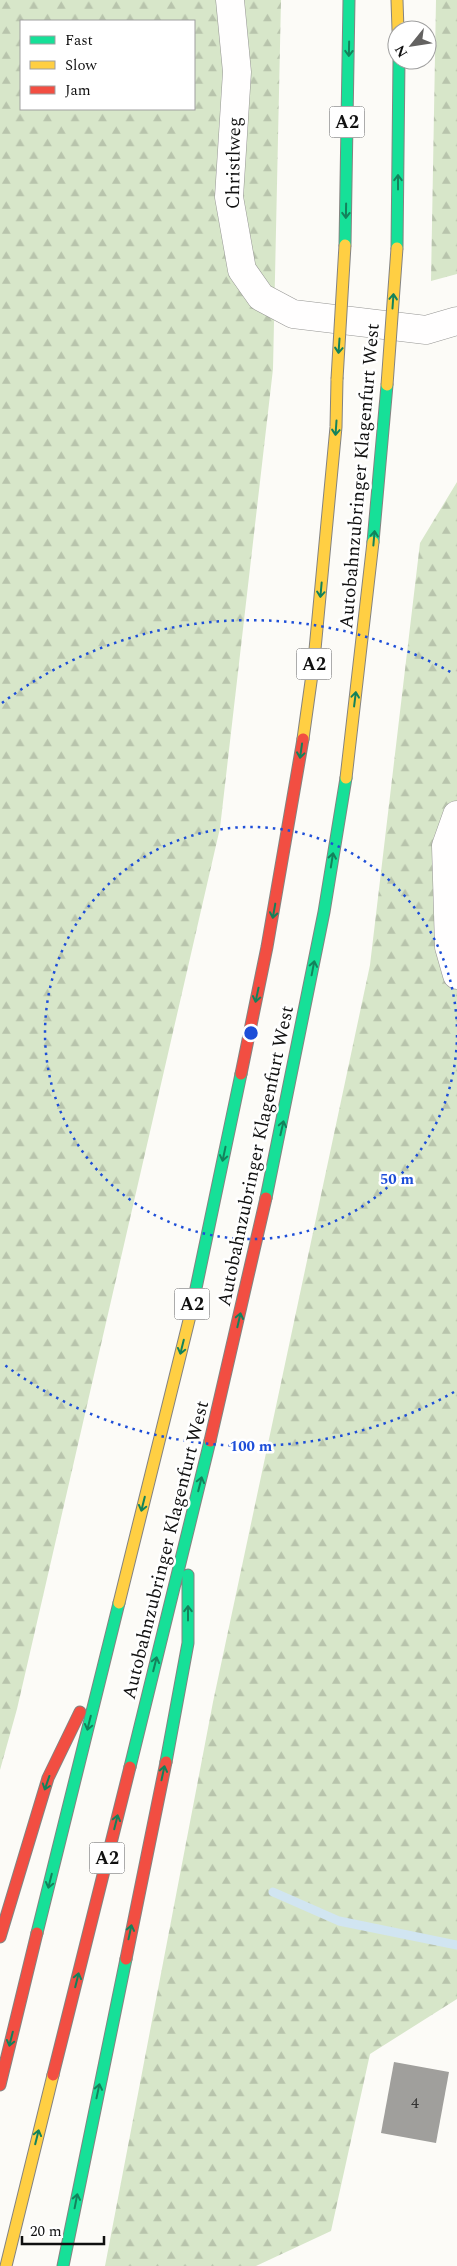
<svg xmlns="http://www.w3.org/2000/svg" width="457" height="2266" viewBox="0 0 457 2266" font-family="Spectral,serif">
	<defs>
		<pattern id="forest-firs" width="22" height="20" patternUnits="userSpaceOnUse" patternTransform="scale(1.25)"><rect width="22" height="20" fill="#d7e6c9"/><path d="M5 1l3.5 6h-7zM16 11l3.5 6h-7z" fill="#b8c4ac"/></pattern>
	</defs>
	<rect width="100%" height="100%" fill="#fcfbf7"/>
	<path fill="url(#forest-firs)" fill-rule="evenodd" d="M0,0h281l-8,369 -53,459 -203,881 -17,61zM21,21h173v88h-173z
		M436,0h21v274l-26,7z
		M457,482v1517l-87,55 -39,177 -75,35h-151l108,-564 157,-737 50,-422z"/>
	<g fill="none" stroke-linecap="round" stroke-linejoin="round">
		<path stroke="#d1e5f1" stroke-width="9" d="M273,1892l66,29 118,24"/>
	</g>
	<path fill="#a09f9c" d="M394,2062l55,10 -13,71 -55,-10z"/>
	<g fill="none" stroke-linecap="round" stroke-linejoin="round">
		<g stroke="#969694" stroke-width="29">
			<path id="street" d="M230,0l7,72 -8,125 13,73 19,27 32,17 133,16 31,-9
				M457,815l-11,31 3,101 8,28"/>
		</g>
		<g stroke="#848381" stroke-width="13">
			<path id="fast" d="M345,245l4,-245
				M397,248l2,-188
				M373,542l14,-157
				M266,1198l58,-286 22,-134
				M191,1312l50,-238
				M166,1762l22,-119v-68
				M130,1767l80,-326
				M37,1933l82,-330
				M63,2266l63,-307"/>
		</g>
		<g stroke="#848381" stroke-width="13">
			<path id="slow" d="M397,0l1,30
				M303,739l11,-79 22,-233 1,-48
				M346,778l27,-236
				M119,1603l72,-291
				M6,2266l47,-191"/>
		</g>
		<g stroke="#848381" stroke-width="13">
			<path id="jam" d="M241,1074l26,-127 36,-208
				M210,1441l56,-243
				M0,1937l48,-159 32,-66
				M126,1959l40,-197
				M53,2075l77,-308
				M0,2085l37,-152"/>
		</g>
		<use href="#street" stroke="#fffefe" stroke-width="28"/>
		<use href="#fast" stroke="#16e098" stroke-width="11"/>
		<use href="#slow" stroke="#ffcf43" stroke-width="11"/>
		<use href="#jam" stroke="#f24e42" stroke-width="11"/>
		<g stroke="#848381" stroke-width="13" stroke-linecap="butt">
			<path id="slow-bridge" d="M337,379l8,-134
				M387,385l10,-137"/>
		</g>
		<use href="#slow-bridge" stroke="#ffcf43" stroke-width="11"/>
	</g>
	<defs><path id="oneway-shaft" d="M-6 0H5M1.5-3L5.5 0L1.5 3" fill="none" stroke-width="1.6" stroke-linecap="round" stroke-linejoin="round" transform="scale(1.25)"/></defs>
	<g stroke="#13825b">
		<use href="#oneway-shaft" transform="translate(349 49) rotate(91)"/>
		<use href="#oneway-shaft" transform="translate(398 182) rotate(-90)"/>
		<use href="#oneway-shaft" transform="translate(346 211) rotate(91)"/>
		<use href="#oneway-shaft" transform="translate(393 301) rotate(-86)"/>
		<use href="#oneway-shaft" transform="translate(339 346) rotate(94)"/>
		<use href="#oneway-shaft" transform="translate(336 428) rotate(94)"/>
		<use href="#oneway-shaft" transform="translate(374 538) rotate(-85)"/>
		<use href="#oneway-shaft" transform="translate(321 590) rotate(95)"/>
		<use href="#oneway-shaft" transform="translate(355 699) rotate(-83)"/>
		<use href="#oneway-shaft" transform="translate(301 751) rotate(98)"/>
		<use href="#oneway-shaft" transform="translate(332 860) rotate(-81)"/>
		<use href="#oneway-shaft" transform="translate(274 911) rotate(100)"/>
		<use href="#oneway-shaft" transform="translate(313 968) rotate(-79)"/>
		<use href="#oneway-shaft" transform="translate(257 995) rotate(102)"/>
		<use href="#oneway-shaft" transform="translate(282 1128) rotate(-77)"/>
		<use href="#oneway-shaft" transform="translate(224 1154) rotate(102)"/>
		<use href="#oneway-shaft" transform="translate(239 1320) rotate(-77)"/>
		<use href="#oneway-shaft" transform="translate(182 1347) rotate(104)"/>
		<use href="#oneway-shaft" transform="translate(200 1484) rotate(-76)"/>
		<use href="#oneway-shaft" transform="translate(143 1504) rotate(104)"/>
		<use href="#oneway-shaft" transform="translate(188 1613) rotate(-90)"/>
		<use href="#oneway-shaft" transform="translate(155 1664) rotate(-76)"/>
		<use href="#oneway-shaft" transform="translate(89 1723) rotate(104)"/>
		<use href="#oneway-shaft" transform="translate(163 1773) rotate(-78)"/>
		<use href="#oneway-shaft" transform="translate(47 1783) rotate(109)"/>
		<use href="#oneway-shaft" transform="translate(116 1822) rotate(-76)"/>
		<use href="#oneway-shaft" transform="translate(50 1881) rotate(104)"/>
		<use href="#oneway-shaft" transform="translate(130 1932) rotate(-78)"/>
		<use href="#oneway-shaft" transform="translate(77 1980) rotate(-76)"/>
		<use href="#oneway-shaft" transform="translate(11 2039) rotate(104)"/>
		<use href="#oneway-shaft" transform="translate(98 2091) rotate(-78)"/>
		<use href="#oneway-shaft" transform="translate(37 2137) rotate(-76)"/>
		<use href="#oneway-shaft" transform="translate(76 2201) rotate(-79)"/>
	</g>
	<g fill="none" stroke="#1d4ed8" stroke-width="2.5" stroke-dasharray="2.5 5">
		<path d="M457 1035A206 206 0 1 1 457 1031"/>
		<path d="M454 1392A413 413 0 0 1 2 1363M2 703A413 413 0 0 1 454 674"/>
	</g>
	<g text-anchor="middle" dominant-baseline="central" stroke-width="5" stroke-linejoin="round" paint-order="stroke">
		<g font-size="16" fill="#343433">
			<text x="415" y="2103">4</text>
		</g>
		<g fill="#fff" stroke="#585858" stroke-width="1">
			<rect x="329.5" y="106.5" width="35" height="31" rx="4"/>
			<rect x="296.5" y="648.5" width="35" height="31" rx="4"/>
			<rect x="174.5" y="1288.5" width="35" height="31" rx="4"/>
			<rect x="89.5" y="1842.5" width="35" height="31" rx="4"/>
		</g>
		<g font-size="18" font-weight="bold" fill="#101010">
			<text x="347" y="122">A2</text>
			<text x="314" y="664">A2</text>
			<text x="192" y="1304">A2</text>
			<text x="107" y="1858">A2</text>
		</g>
		<g font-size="19" fill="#101010" stroke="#fff">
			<text transform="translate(234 163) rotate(-89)">Christlweg</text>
			<text transform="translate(360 476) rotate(-85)">Autobahnzubringer Klagenfurt West</text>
			<text transform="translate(256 1156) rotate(-78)">Autobahnzubringer Klagenfurt West</text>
			<text transform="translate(166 1550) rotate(-76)">Autobahnzubringer Klagenfurt West</text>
		</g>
	</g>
	<circle cx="251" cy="1033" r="8" fill="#1d4ed8" stroke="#fff" stroke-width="2.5"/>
	<g font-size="15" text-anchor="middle" font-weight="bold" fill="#1d4ed8" stroke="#fff" stroke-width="5" stroke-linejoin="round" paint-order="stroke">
		<text x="397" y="1184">50 m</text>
		<text x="251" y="1451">100 m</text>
	</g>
	<rect x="20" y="20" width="175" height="90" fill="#ffffff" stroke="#9f9f9f"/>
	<rect x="30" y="36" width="25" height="8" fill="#16e098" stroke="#9f9f9f"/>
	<text x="65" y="45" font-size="15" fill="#101010">Fast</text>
	<rect x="30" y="61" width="25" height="8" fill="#ffcf43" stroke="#9f9f9f"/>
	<text x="65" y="70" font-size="15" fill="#101010">Slow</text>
	<rect x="30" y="86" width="25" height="8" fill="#f24e42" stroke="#9f9f9f"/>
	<text x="65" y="95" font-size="15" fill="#101010">Jam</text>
	<g transform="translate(412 45) rotate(240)"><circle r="24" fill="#ffffff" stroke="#9f9f9f"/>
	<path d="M0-4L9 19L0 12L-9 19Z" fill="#636261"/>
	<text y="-8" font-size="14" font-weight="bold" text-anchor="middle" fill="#101010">N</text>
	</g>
	<path d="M22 2236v8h82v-8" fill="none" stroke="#101010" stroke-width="2.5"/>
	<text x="30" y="2236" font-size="15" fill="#101010" stroke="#ffffff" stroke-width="4" paint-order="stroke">20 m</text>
</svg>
